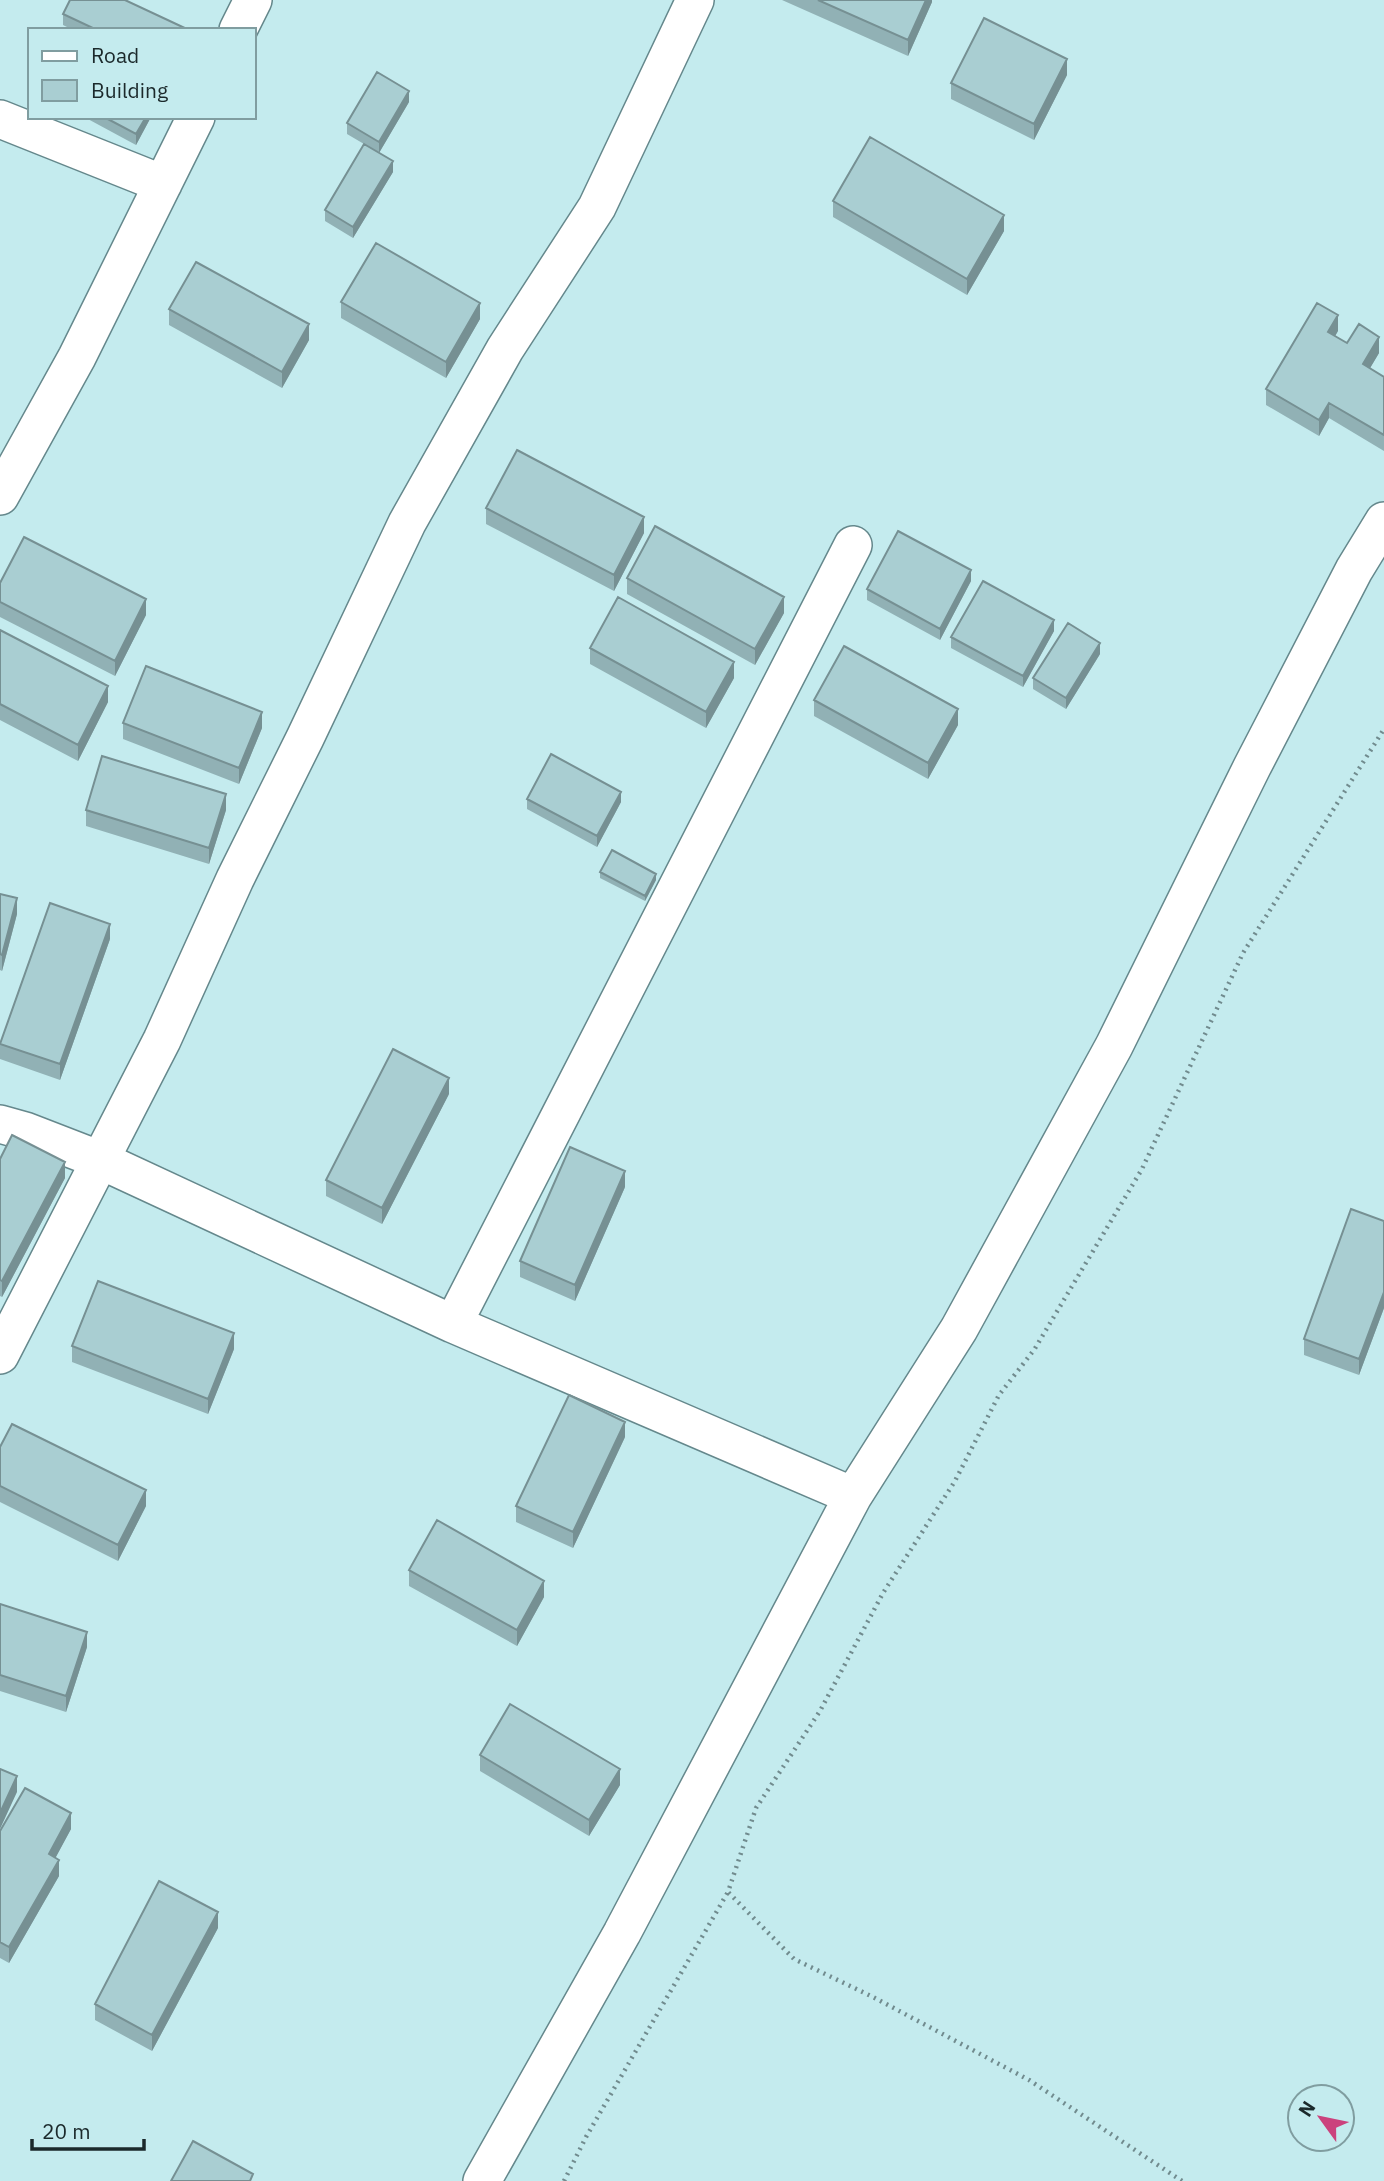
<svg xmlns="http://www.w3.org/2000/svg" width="1384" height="2181" viewBox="0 0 1384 2181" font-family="'IBM Plex Sans',sans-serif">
	<rect width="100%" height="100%" fill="#c4ebee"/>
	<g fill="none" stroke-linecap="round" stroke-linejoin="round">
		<g stroke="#65888c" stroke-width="40">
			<path id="minor" d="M238,30l15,-30
				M0,119l163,65
				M0,496l77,-139 119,-240
				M0,1124l25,7 75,29 353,164 400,172 106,-167 155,-283 138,-279 102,-197 30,-49
				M453,1324l400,-779
				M0,1355l162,-315 73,-161 70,-141 102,-215 98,-174 92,-142 98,-207
				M482,2181l140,-248 231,-437"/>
		</g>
		<path stroke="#718b8e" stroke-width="4.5" stroke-dasharray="2 5" stroke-linecap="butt" d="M564,2181l22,-44 142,-245
			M1182,2181l-153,-101 -156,-83 -79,-38 -66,-67 28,-84 64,-97 63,-118 72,-112 44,-86 35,-45 108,-181 101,-216 141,-224"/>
		<use href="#minor" stroke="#fff" stroke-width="37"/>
	</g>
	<path fill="#91b1b5" d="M782,0h150v2l-24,54z
		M63,14l126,16h-116l-10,-5z
		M1067,75l-33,65 -83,-41v-16z
		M409,102l-30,51 14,19 -40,66 -28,-17v-11l39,-66 -17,-10v-11z
		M86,117h65l-15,28 -50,-27z
		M833,201l171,30 -37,64 -134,-78z
		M341,302l139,17 -34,59 -105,-60z
		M169,309l140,31 -27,48 -113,-63z
		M1338,331l-3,5 12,7 32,10 -9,15 14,9v74l-55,-33 -10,18 -53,-31v-16z
		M486,508l158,25 -30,58 -128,-67z
		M627,578l157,35 -29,52 -128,-71z
		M971,581l-31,59 -73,-40v-11z
		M0,583l146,32 -31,61 -115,-59z
		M0,630l108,72 -30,59 -78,-41z
		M1054,631l-31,56 -72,-39v-11z
		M590,648l144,30 -28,50 -116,-64z
		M1100,654l-34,55 -33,-20v-11z
		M814,700l144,25 -30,54 -114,-63z
		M123,723l139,5 -23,56 -116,-45z
		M527,799l94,3 -24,45 -70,-38z
		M86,810h140l-17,54 -123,-38z
		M600,872l56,8 -11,21 -45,-23z
		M0,894l17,20 -15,57 -2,-1z
		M110,939l-50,141 -60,-21v-15z
		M449,1094l-67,130 -56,-28v-16z
		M0,1159l65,19 -63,119 -2,-1z
		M625,1187l-50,114 -55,-24v-16z
		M1384,1221v87l-25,67 -55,-20v-16z
		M72,1346l162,3 -26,65 -136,-52z
		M625,1437l-52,111 -57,-26v-16z
		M0,1447l146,59 -28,55 -118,-59z
		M409,1570l135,27 -27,49 -108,-60z
		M0,1604l87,43 -21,65 -66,-21z
		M480,1755l140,30 -31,51 -109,-65z
		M71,1829l-16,29 4,18 -50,87 -9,-5v-127z
		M218,1928l-66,123 -57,-31v-16z"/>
	<path fill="#769093" d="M926,0h6v2l-24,54v-16z
		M1067,59v16l-33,65v-16z
		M409,91v11l-30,51v-11z
		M146,117h5l-15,28v-11z
		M393,161v11l-40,66v-11z
		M1004,215v16l-37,64v-16z
		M480,303v16l-34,59v-16z
		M1338,315v16l-10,17v-16z
		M309,324v16l-27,48v-16z
		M1379,337v16l-16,27v-16z
		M1329,403v15l-10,18v-16z
		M644,517v16l-30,58v-16z
		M971,570v11l-31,59v-11z
		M784,597v16l-29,52v-16z
		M146,599v16l-31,61v-15z
		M1054,620v11l-31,56v-11z
		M1100,643v11l-34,55v-11z
		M734,662v16l-28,50v-16z
		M108,686v16l-30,59v-16z
		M958,709v16l-30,54v-16z
		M262,712v16l-23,56v-16z
		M621,792v10l-24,45v-11z
		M226,794v16l-17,54v-16z
		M656,874v6l-11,21v-5z
		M17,898v16l-15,57v-16z
		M110,924v15l-50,141v-16z
		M449,1078v16l-67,130v-16z
		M65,1162v16l-63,119v-16z
		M625,1171v16l-50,114v-16z
		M1384,1292v16l-25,67v-16z
		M234,1333v16l-26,65v-15z
		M625,1422v15l-52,111v-16z
		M146,1490v16l-28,55v-16z
		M544,1581v16l-27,49v-16z
		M87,1632v15l-21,65v-16z
		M620,1769v16l-31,51v-16z
		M17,1776v16l-17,37v-16z
		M71,1813v16l-22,41v-16z
		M59,1860v16l-50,87v-16z
		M218,1912v16l-66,123v-16z"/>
	<path fill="#a9ced2" stroke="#769093" stroke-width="2" d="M70,0h55l64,30h-92l-34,-16z
		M818,0h108l-18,40z
		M984,18l83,41 -33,65 -83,-41z
		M377,72l32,19 -30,51 -32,-19z
		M104,117h42l-10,17z
		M870,137l134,78 -37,64 -134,-78z
		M364,144l29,17 -40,66 -28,-17z
		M376,243l104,60 -34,59 -105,-60z
		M196,262l113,62 -27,48 -113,-63z
		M1317,303l21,12 -10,17 19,11 12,-19 20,13 -16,27 21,13v58l-55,-32 -10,17 -53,-31z
		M517,450l127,67 -30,58 -128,-67z
		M655,526l129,71 -29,52 -128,-71z
		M898,531l73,39 -31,59 -73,-40z
		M24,537l122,62 -31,62 -115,-59v-19z
		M983,581l71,39 -31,56 -72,-39z
		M618,597l116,65 -28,50 -116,-64z
		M1068,623l32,20 -34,55 -33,-20z
		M0,630l108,56 -30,59 -78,-41z
		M844,646l114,63 -30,54 -114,-63z
		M146,666l116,46 -23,56 -116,-45z
		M551,754l70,38 -24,44 -70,-37z
		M102,756l124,38 -17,54 -123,-38z
		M612,850l44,24 -11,22 -45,-24z
		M0,894l17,4 -15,57 -2,-1z
		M50,903l60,21 -50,140 -60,-20z
		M393,1049l56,29 -67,130 -56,-28z
		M12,1135l53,27 -63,119 -2,-1v-121z
		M570,1147l55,24 -50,114 -55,-24z
		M1351,1209l33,12v71l-25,67 -55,-20z
		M98,1281l136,52 -26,66 -136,-53z
		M569,1395l56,27 -52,110 -57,-26z
		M12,1424l134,66 -28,55 -118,-59v-39z
		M437,1520l107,61 -27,49 -108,-60z
		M0,1604l87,28 -21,64 -66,-21z
		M510,1704l110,65 -31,51 -109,-65z
		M0,1769l17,7 -17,37z
		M25,1788l46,25 -22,41 10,6 -50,87 -9,-5v-111z
		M159,1881l59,31 -66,123 -57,-31z
		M193,2141l60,33 -3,7h-79z"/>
	<rect x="28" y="28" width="228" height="91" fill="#c4ebee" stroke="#809da0" stroke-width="2"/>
	<rect x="42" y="51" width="35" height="10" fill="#ffffff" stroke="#809da0" stroke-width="2"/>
	<text x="91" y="63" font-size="21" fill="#1b292b">Road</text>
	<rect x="42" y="80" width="35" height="21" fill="#a9ced2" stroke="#809da0" stroke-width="2"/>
	<text x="91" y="98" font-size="21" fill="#1b292b">Building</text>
	<g transform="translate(1321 2118) rotate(303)"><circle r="33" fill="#c4ebee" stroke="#809da0" stroke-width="2"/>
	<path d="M0-5L12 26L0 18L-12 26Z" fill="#cb427d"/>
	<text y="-10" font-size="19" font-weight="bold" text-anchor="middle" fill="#1b292b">N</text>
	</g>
	<path d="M32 2139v10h112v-10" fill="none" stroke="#1b292b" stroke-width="3.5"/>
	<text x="42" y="2139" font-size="21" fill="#1b292b" stroke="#c4ebee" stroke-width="5" paint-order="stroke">20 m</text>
</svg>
